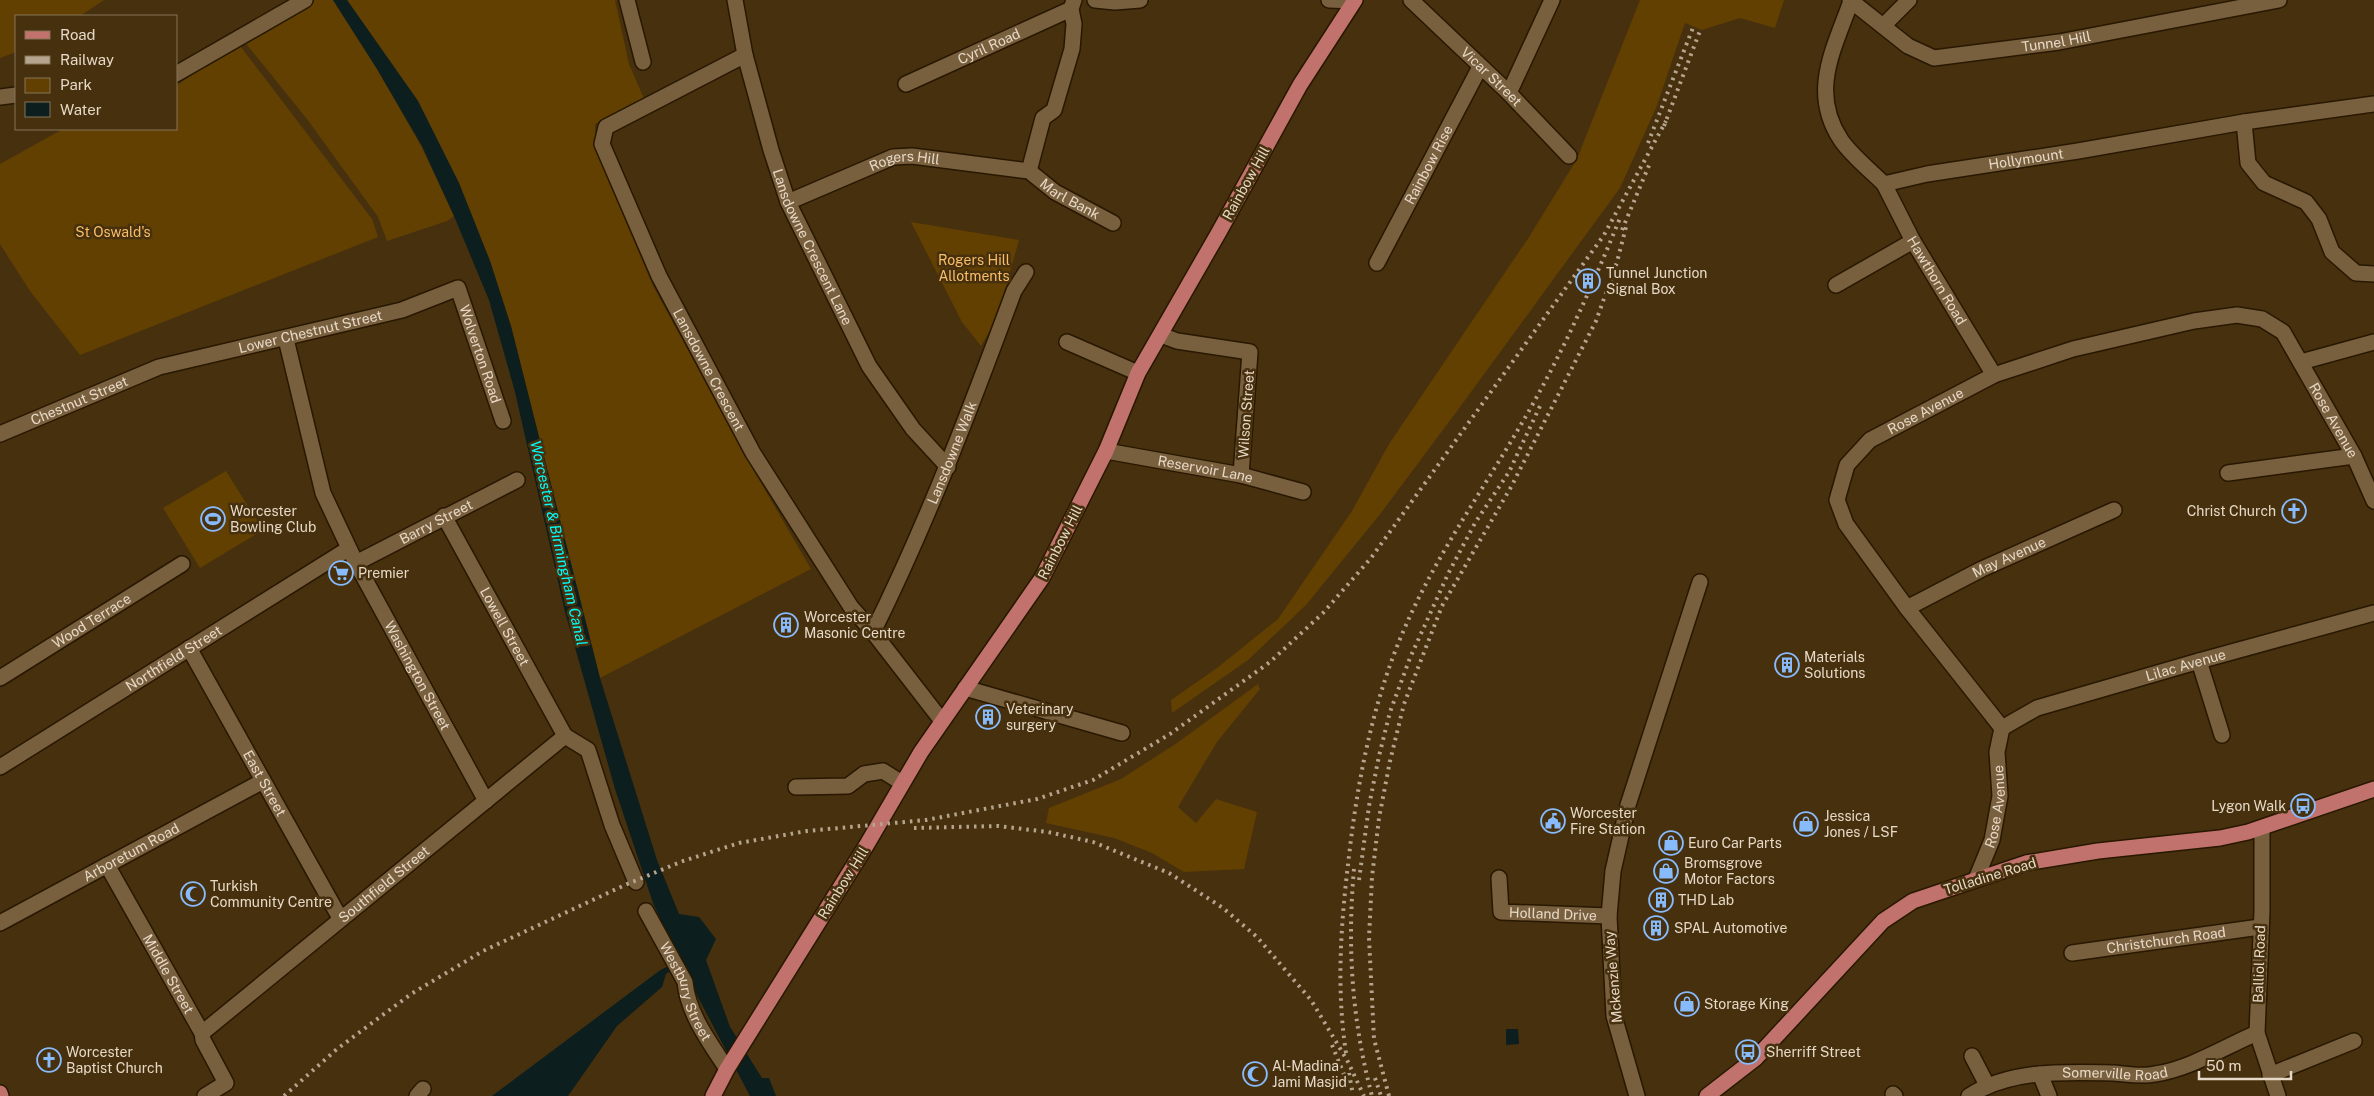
<svg xmlns="http://www.w3.org/2000/svg" width="2374" height="1096" viewBox="0 0 2374 1096" font-family="'Public Sans',sans-serif">
	<rect width="100%" height="100%" fill="#46300e"/>
	<path fill="#624002" d="M0,0h104l-24,16h-64v36l-16,6z
		M310,0h23l44,69 44,77 33,70 -7,5 -60,20 -9,-24 -71,-98 -64,-79z
		M347,0h268l14,64 16,37 -50,23v24l59,140 100,183 57,98 -211,109 -89,-352 -21,-65 -31,-78 -41,-82z
		M1640,0h144l-9,28 -35,-10 -38,12 -17,-7 -29,85 -36,80 -160,219 -79,106 -75,92 -58,55 -76,53 -1,-13 46,-32 61,-49 74,-108 37,-67 140,-207 48,-78z
		M238,43l134,176 6,18 -298,118 -50,-64 -30,-47v-80l63,-35h113v-43z
		M911,222l108,18 -22,78 -16,28 -19,-24z
		M226,471l37,59 -63,38 -37,-60z
		M1258,684l2,5 -43,53 -39,65 18,16 20,-24 41,13 -13,57 -60,3 -32,-19 -38,-15 -68,-15 3,-15 72,-29 56,-36z"/>
	<path fill="#0c1e1e" d="M333,0h14l71,101 41,82 31,78 21,65 89,352 57,182 22,54 20,3 17,22 -10,21 24,67 32,51h7l7,18h-26l-69,-131 -15,9 -4,13 -45,39 -49,70h-76l167,-125 20,-11 -26,-57 -38,-114 -50,-177 -50,-220 -26,-92 -35,-84 -32,-70 -45,-77z
		M1506,1029h12l1,15 -13,1z"/>
	<g fill="none" stroke-linecap="round" stroke-linejoin="round">
		<g stroke="#281801" stroke-width="18">
			<g id="minor">
				<path d="M627,0l16,62"/>
				<path id="s1" d="M735,0l10,55 26,95 17,52 81,164 44,63 35,38"/>
				<path d="M1095,0l20,2 25,-2"/>
				<path d="M1329,0l25,1"/>
				<path id="s2" d="M1411,0l98,93 60,63"/>
				<path id="s3" d="M1850,0l58,46 26,12 125,-16 220,-42"/>
				<path id="s4" d="M1851,1c-17,48 -42,91 -10,139 11,16 29,30 43,44l43,-10 151,-23 166,-29 130,-18"/>
				<path d="M1883,26l26,-26"/>
				<path id="s5" d="M745,55l-139,72 -4,17 57,132 94,177 98,154 22,25 69,89"/>
				<path d="M176,74l129,-74"/>
				<path id="s6" d="M906,84l165,-75"/>
				<path d="M1509,93l43,-93"/>
				<path d="M0,97l16,-2"/>
				<path d="M2244,122l4,41 16,20 42,19 13,17 13,33 24,21 18,1"/>
				<path d="M1029,171l14,-53 11,-8 18,-61 2,-25 -3,-15 3,-9"/>
				<path id="s7" d="M1884,184l29,57 81,134"/>
				<path id="s8" d="M788,202l105,-45 19,-1 117,15 26,21 58,31"/>
				<path id="s9" d="M1377,263l103,-196"/>
				<path d="M1836,285l77,-44"/>
				<path d="M1161,335l16,6 73,11 -9,123"/>
				<path id="s10" d="M286,339l37,154 33,70 130,238"/>
				<path d="M1067,342l71,31"/>
				<path d="M2301,362l73,-20"/>
				<path id="s11" d="M0,434l159,-67 243,-57 56,-22 45,133"/>
				<path id="s12" d="M1106,451l135,24 62,17"/>
				<path d="M2228,473l126,-17"/>
				<path id="s13" d="M444,516l121,220"/>
				<path id="s14" d="M356,563l161,-83"/>
				<path id="s15" d="M1907,608l75,-39 132,-59"/>
				<path id="s16" d="M873,632c55,-111 98,-225 141,-341l12,-19"/>
				<path id="s17" d="M189,648l151,270"/>
				<path d="M2199,661l23,74"/>
				<path id="s18" d="M0,678l182,-114"/>
				<path d="M965,688l157,45"/>
				<path id="s19" d="M2002,728l35,-20 162,-47 175,-48"/>
				<path d="M565,736l23,14 24,75 24,57"/>
				<path id="s20" d="M0,767l348,-218"/>
				<path d="M796,787l52,-1 16,-12 19,-3 19,12"/>
				<path d="M2262,828v83l-5,122 21,63"/>
				<path id="s21" d="M107,865l95,168 1,7 23,43 -21,13"/>
				<path id="s22" d="M1499,878l2,34 108,4"/>
				<path id="s23" d="M1976,879l16,-39 8,-44 -3,-44 5,-24 -95,-120 -61,-84 -9,-24 10,-35 23,-25 124,-65 79,-26 121,-28 43,-6 25,4 21,13 71,124 20,45"/>
				<path id="s24" d="M646,911l39,71c3,32 25,61 42,87"/>
				<path id="s25" d="M0,923l263,-142"/>
				<path id="s26" d="M2072,953l188,-26"/>
				<path id="s27" d="M202,1033l363,-297"/>
				<path d="M1972,1056l15,29"/>
				<path d="M2040,1074l9,22"/>
				<path d="M2270,1075l84,-34"/>
				<path d="M1893,1094l2,2"/>
				<path d="M417,1096l6,-7"/>
				<path d="M1637,1096l-23,-80 -5,-100 4,-45 15,-66 72,-223"/>
				<path id="s28" d="M1969,1096c42,-27 96,-24 144,-23 13,1 29,4 42,1 35,-5 69,-27 102,-41"/>
			</g>
		</g>
		<g stroke="#281801" stroke-width="18">
			<path id="major" d="M0,1093l1,3
				M713,1096l14,-27 139,-223 55,-94 121,-174 64,-127 32,-78 81,-141 81,-147 55,-85
				M1707,1096l49,-38 127,-137 30,-20 113,-38 72,-12 122,-13 28,-6 126,-43"/>
		</g>
		<use href="#minor" stroke="#785f3e" stroke-width="15"/>
		<use href="#major" stroke="#c1726c" stroke-width="15"/>
		<path stroke="#b6a58e" stroke-width="4" stroke-dasharray="2.5 5" stroke-linecap="butt" d="M1664,126l37,-98
			M1648,143l46,-118
			M1622,230l28,-67
			M914,828l84,-2 50,6 45,10 76,31 54,35 34,29 54,63 36,60 17,36
			M1354,869c-7,78 -2,152 18,227
			M1359,880l10,-74 10,-50 11,-44 20,-54 38,-84 27,-51 34,-51 32,-68
			M1332,1045l15,37
			M1346,1053c-10,-66 -5,-131 3,-197 9,-79 25,-159 57,-231 30,-68 72,-128 110,-192 41,-68 74,-141 104,-215
			M1349,1073l4,22
			M1375,1078l6,18
			M284,1096l53,-47 74,-55 72,-43 142,-66 58,-24 56,-18 68,-12 119,-11 111,-21 56,-19 77,-46 100,-72 53,-49 48,-55 233,-323 62,-114
			M1389,1096l-15,-57 -5,-101 3,-61 7,-59 11,-57 14,-57 38,-98 69,-119 85,-166 21,-59 10,-39"/>
	</g>
	<defs>
		<g id="building-ring" transform="scale(1.25)"><circle r="9.5" fill="#46300e" stroke="#88bbfc" stroke-width="1.5"/><path d="M-4-6H4V6H1V3H-1V6H-4ZM-2.5-4.3h1.7v1.8h-1.7ZM.8-4.3h1.7v1.8H.8ZM-2.5-1h1.7V.8h-1.7ZM.8-1h1.7V.8H.8Z" fill="#88bbfc"/></g>
		<g id="church-ring" transform="scale(1.25)"><circle r="9.5" fill="#46300e" stroke="#88bbfc" stroke-width="1.5"/><path d="M-1.2-6h2.4v3.5h3.3v2.4h-3.3V6h-2.4V-.1h-3.3v-2.4h3.3Z" fill="#88bbfc"/></g>
		<g id="stadium-ring" transform="scale(1.25)"><circle r="9.5" fill="#46300e" stroke="#88bbfc" stroke-width="1.5"/><path d="M0-5a6.5 5 0 1 0 0 10a6.5 5 0 1 0 0-10ZM-3.5-1.8h7v3.6h-7Z" fill="#88bbfc"/></g>
		<g id="supermarket-ring" transform="scale(1.25)"><circle r="9.5" fill="#46300e" stroke="#88bbfc" stroke-width="1.5"/><path d="M-6-5.5h2.5l.6 2H6L4.5 2H-2.5L-4.4-4H-6ZM-1.5 3.2a1.3 1.3 0 1 0 .1 0ZM3 3.2a1.3 1.3 0 1 0 .1 0Z" fill="#88bbfc"/></g>
		<g id="bus-ring" transform="scale(1.25)"><circle r="9.5" fill="#46300e" stroke="#88bbfc" stroke-width="1.5"/><path d="M-5-6H5V4H4V6H2V4H-2V6H-4V4H-5ZM-3.5-4V0h7V-4ZM-3.5 1.2v1.5H-2V1.2ZM2 1.2v1.5H3.5V1.2Z" fill="#88bbfc"/></g>
		<g id="civic-ring" transform="scale(1.25)"><circle r="9.5" fill="#46300e" stroke="#88bbfc" stroke-width="1.5"/><path d="M-.6-6.5H3V-4.5H.6V-3L4-1V1h2V6H-6V1h2V-1L-.6-3ZM-1.2 2.5V6h2.4V2.5Z" fill="#88bbfc"/></g>
		<g id="shop-ring" transform="scale(1.25)"><circle r="9.5" fill="#46300e" stroke="#88bbfc" stroke-width="1.5"/><path d="M-5-2.5h2.3a2.7 3.5 0 0 1 5.4 0H5L5.5 6h-11ZM-1.5-2.5h3a1.5 2.3 0 0 0-3 0Z" fill="#88bbfc"/></g>
		<g id="mosque-ring" transform="scale(1.25)"><circle r="9.5" fill="#46300e" stroke="#88bbfc" stroke-width="1.5"/><path d="M3.5-4.9A6 6 0 1 0 3.5 4.9A5 5 0 1 1 3.5-4.9Z" fill="#88bbfc"/></g>
	</defs>
	<g fill-rule="evenodd">
		<use href="#building-ring" x="1588" y="281"/>
		<use href="#church-ring" x="2294" y="511"/>
		<use href="#stadium-ring" x="213" y="519"/>
		<use href="#supermarket-ring" x="341" y="573"/>
		<use href="#building-ring" x="786" y="625"/>
		<use href="#building-ring" x="1787" y="665"/>
		<use href="#building-ring" x="988" y="717"/>
		<use href="#bus-ring" x="2303" y="806"/>
		<use href="#civic-ring" x="1553" y="821"/>
		<use href="#shop-ring" x="1806" y="824"/>
		<use href="#shop-ring" x="1671" y="843"/>
		<use href="#shop-ring" x="1666" y="871"/>
		<use href="#mosque-ring" x="193" y="894"/>
		<use href="#building-ring" x="1661" y="900"/>
		<use href="#building-ring" x="1656" y="928"/>
		<use href="#shop-ring" x="1687" y="1004"/>
		<use href="#bus-ring" x="1748" y="1052"/>
		<use href="#church-ring" x="49" y="1060"/>
		<use href="#mosque-ring" x="1255" y="1074"/>
	</g>
	<g text-anchor="middle" dominant-baseline="central" stroke-width="5" stroke-linejoin="round" paint-order="stroke">
		<g font-size="14" fill="#e7d9c7" stroke="#46300e">
			<text stroke="none"><textPath href="#s3" startOffset="226">Tunnel Hill</textPath></text>
			<text stroke="none"><textPath href="#s6" startOffset="91">Cyril Road</textPath></text>
			<text stroke="none"><textPath href="#s2" startOffset="111">Vicar Street</textPath></text>
			<text stroke="none"><textPath href="#s4" startOffset="352">Hollymount</textPath></text>
			<text stroke="none"><textPath href="#s8" startOffset="125">Rogers Hill</textPath></text>
			<text stroke="none"><textPath href="#s9" startOffset="111">Rainbow Rise</textPath></text>
			<text transform="translate(1246 183) rotate(-61)">Rainbow Hill</text>
			<text stroke="none"><textPath href="#s8" startOffset="301">Marl Bank</textPath></text>
			<text stroke="none"><textPath href="#s1" startOffset="260">Lansdowne Crescent Lane</textPath></text>
			<text stroke="none"><textPath href="#s7" startOffset="110">Hawthorn Road</textPath></text>
			<text stroke="none"><textPath href="#s11" startOffset="328">Lower Chestnut Street</textPath></text>
			<text stroke="none"><textPath href="#s11" startOffset="552">Wolverton Road</textPath></text>
			<text stroke="none"><textPath href="#s5" startOffset="424">Lansdowne Crescent</textPath></text>
			<text stroke="none"><textPath href="#s11" startOffset="86">Chestnut Street</textPath></text>
			<text stroke="none"><textPath href="#s23" startOffset="571">Rose Avenue</textPath></text>
			<text transform="translate(1246 414) rotate(-86)">Wilson Street</text>
			<text stroke="none"><textPath href="#s23" startOffset="1051">Rose Avenue</textPath></text>
			<text stroke="none"><textPath href="#s16" startOffset="196">Lansdowne Walk</textPath></text>
			<text stroke="none"><textPath href="#s12" startOffset="101">Reservoir Lane</textPath></text>
			<text stroke="none"><textPath href="#s14" startOffset="90">Barry Street</textPath></text>
			<text transform="translate(1060 542) rotate(-63)">Rainbow Hill</text>
			<text stroke="none"><textPath href="#s15" startOffset="114">May Avenue</textPath></text>
			<text stroke="none"><textPath href="#s18" startOffset="108">Wood Terrace</textPath></text>
			<text stroke="none"><textPath href="#s13" startOffset="126">Lowell Street</textPath></text>
			<text stroke="none"><textPath href="#s20" startOffset="205">Northfield Street</textPath></text>
			<text stroke="none"><textPath href="#s19" startOffset="195">Lilac Avenue</textPath></text>
			<text stroke="none"><textPath href="#s10" startOffset="364">Washington Street</textPath></text>
			<text stroke="none"><textPath href="#s17" startOffset="155">East Street</textPath></text>
			<text stroke="none"><textPath href="#s23" startOffset="76">Rose Avenue</textPath></text>
			<text stroke="none"><textPath href="#s25" startOffset="149">Arboretum Road</textPath></text>
			<text transform="translate(1990 876) rotate(-17)">Tolladine Road</text>
			<text transform="translate(843 883) rotate(-58)">Rainbow Hill</text>
			<text stroke="none"><textPath href="#s27" startOffset="235">Southfield Street</textPath></text>
			<text stroke="none"><textPath href="#s22" startOffset="86">Holland Drive</textPath></text>
			<text stroke="none"><textPath href="#s26" startOffset="95">Christchurch Road</textPath></text>
			<text transform="translate(2259 964) rotate(-88)">Balliol Road</text>
			<text stroke="none"><textPath href="#s21" startOffset="125">Middle Street</textPath></text>
			<text transform="translate(1613 977) rotate(-95)">Mckenzie Way</text>
			<text stroke="none"><textPath href="#s24" startOffset="90">Westbury Street</textPath></text>
			<text stroke="none"><textPath href="#s28" startOffset="150">Somerville Road</textPath></text>
		</g>
		<g font-size="14" fill="#f9be69" stroke="#46300e">
			<text x="113" y="232">St Oswald's</text>
			<text x="974" y="260">Rogers Hill<tspan x="974" dy="16">Allotments</tspan></text>
		</g>
		<g font-size="14" fill="#e7d9c7" stroke="#46300e" text-anchor="start">
			<text x="1606" y="273">Tunnel Junction<tspan x="1606" dy="16">Signal Box</tspan></text>
			<text x="230" y="511">Worcester<tspan x="230" dy="16">Bowling Club</tspan></text>
			<text x="2276" y="511" text-anchor="end">Christ Church</text>
			<text x="358" y="573">Premier</text>
			<text x="804" y="617">Worcester<tspan x="804" dy="16">Masonic Centre</tspan></text>
			<text x="1804" y="657">Materials<tspan x="1804" dy="16">Solutions</tspan></text>
			<text x="1006" y="709">Veterinary<tspan x="1006" dy="16">surgery</tspan></text>
			<text x="2286" y="806" text-anchor="end">Lygon Walk</text>
			<text x="1570" y="813">Worcester<tspan x="1570" dy="16">Fire Station</tspan></text>
			<text x="1824" y="816">Jessica<tspan x="1824" dy="16">Jones / LSF</tspan></text>
			<text x="1688" y="843">Euro Car Parts</text>
			<text x="1684" y="863">Bromsgrove<tspan x="1684" dy="16">Motor Factors</tspan></text>
			<text x="210" y="886">Turkish<tspan x="210" dy="16">Community Centre</tspan></text>
			<text x="1678" y="900">THD Lab</text>
			<text x="1674" y="928">SPAL Automotive</text>
			<text x="1704" y="1004">Storage King</text>
			<text x="66" y="1052">Worcester<tspan x="66" dy="16">Baptist Church</tspan></text>
			<text x="1766" y="1052">Sherriff Street</text>
			<text x="1272" y="1066">Al-Madina<tspan x="1272" dy="16">Jami Masjid</tspan></text>
		</g>
		<g font-size="15" font-style="italic" fill="#00fcfc" stroke="#46300e">
			<text transform="translate(559 543) rotate(77)">Worcester &amp; Birmingham Canal</text>
		</g>
	</g>
	<rect x="15" y="15" width="162" height="115" fill="#46300e" stroke="#867458"/>
	<rect x="25" y="31" width="25" height="8" fill="#c1726c" stroke="#867458"/>
	<text x="60" y="40" font-size="15" fill="#e7d9c7">Road</text>
	<rect x="25" y="56" width="25" height="8" fill="#b6a58e" stroke="#867458"/>
	<text x="60" y="65" font-size="15" fill="#e7d9c7">Railway</text>
	<rect x="25" y="78" width="25" height="15" fill="#624002" stroke="#867458"/>
	<text x="60" y="90" font-size="15" fill="#e7d9c7">Park</text>
	<rect x="25" y="102" width="25" height="15" fill="#0c1e1e" stroke="#867458"/>
	<text x="60" y="115" font-size="15" fill="#e7d9c7">Water</text>
	<path d="M2199 1071v8h92v-8" fill="none" stroke="#e7d9c7" stroke-width="2.5"/>
	<text x="2206" y="1071" font-size="15" fill="#e7d9c7" stroke="#46300e" stroke-width="4" paint-order="stroke">50 m</text>
</svg>
